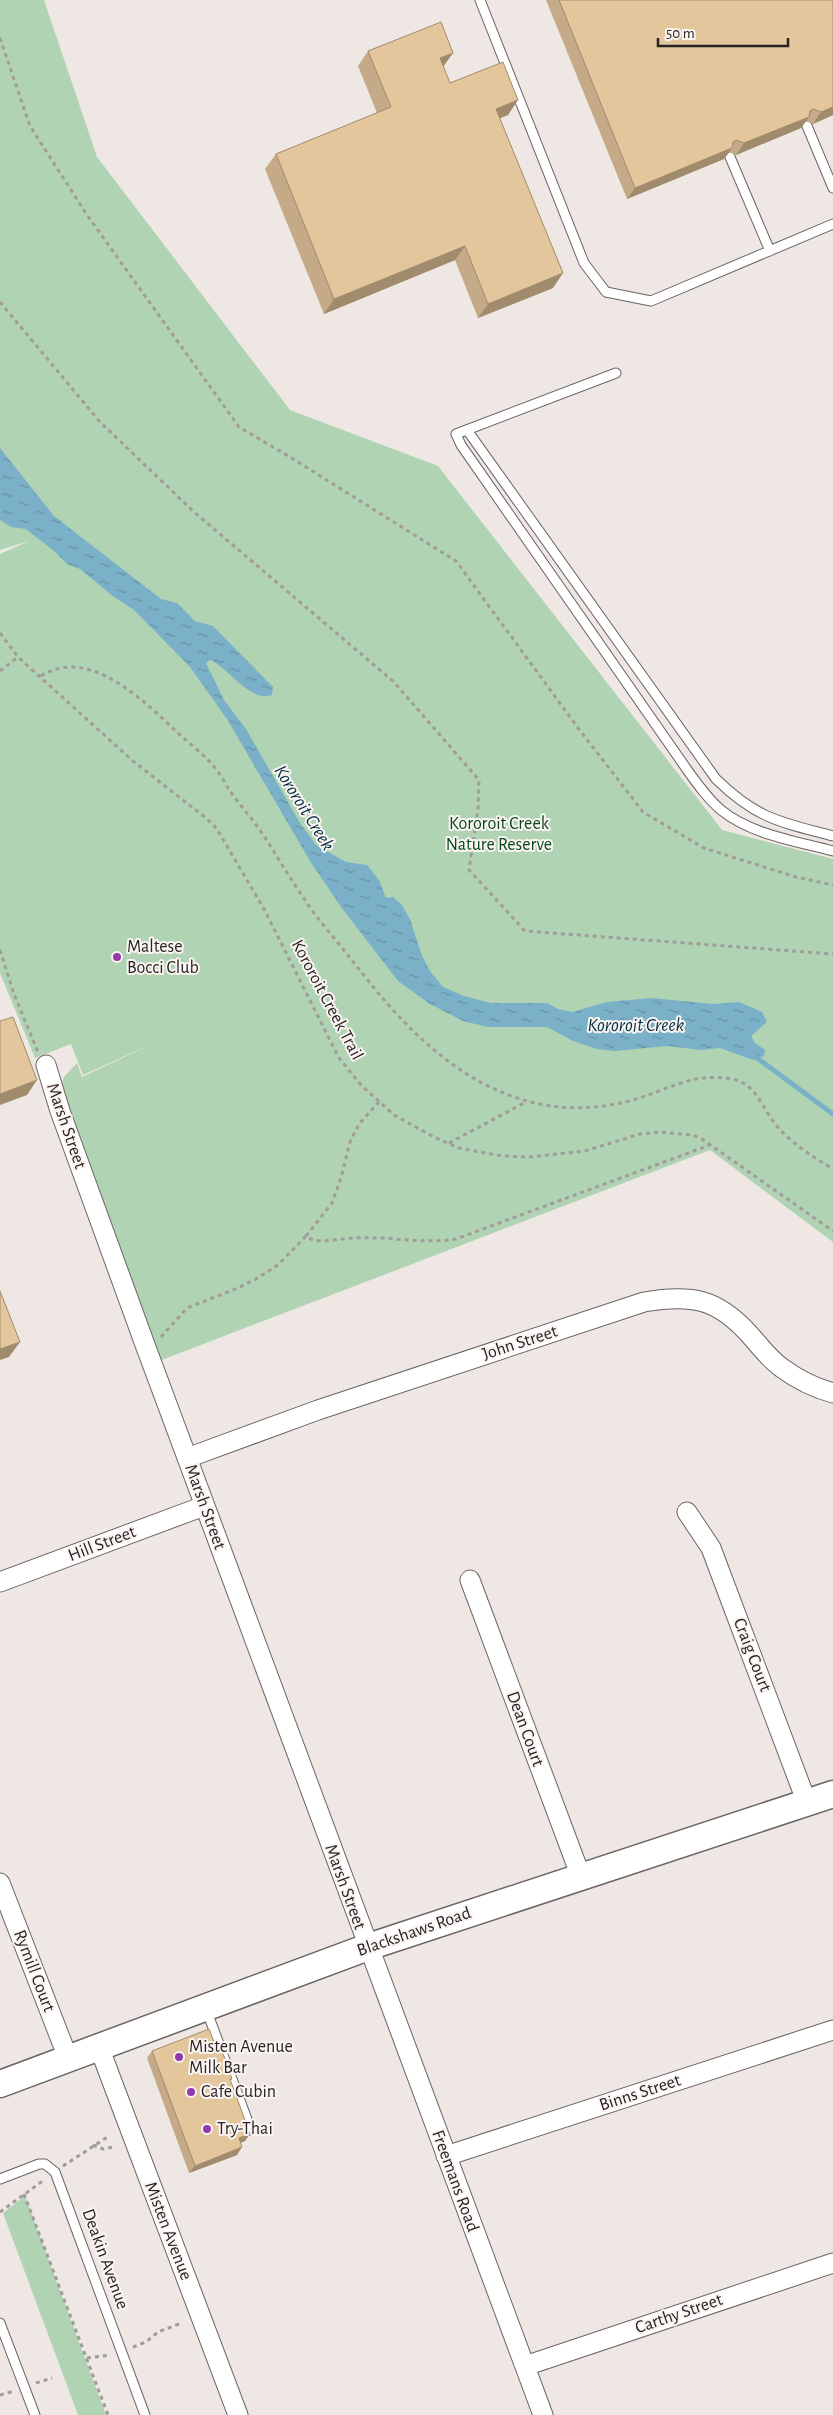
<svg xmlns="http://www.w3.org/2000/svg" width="833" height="2415" viewBox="0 0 833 2415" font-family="'Alegreya Sans',sans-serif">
	<defs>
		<pattern id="water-ripples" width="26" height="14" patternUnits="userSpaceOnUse" patternTransform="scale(1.25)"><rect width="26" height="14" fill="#7bb1c8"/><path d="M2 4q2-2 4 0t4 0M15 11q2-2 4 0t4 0" fill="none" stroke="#6590a2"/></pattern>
	</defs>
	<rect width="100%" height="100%" fill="#eee7e4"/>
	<path fill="#afd3b3" d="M0,0h44l53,157 193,253 148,56 284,364 111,29v383l-123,-92 -551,211 -100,-270 5,-14 13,-14 5,14 76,-36 -75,34 -12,-31 -36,14 -35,-85v-419l29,-13 -29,9z
		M25,2196l81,219h-28l-75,-202z"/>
	<path fill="url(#water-ripples)" d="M0,448l54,68 107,83 16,4 18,18 18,5 60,61 -1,8c-22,8 -44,-28 -62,-35l-4,3 18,37 22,29 54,94 16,22 30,17 21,3 12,15 7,18 7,-1 9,8 8,14 12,37 8,15 13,16 21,9 27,7h56l11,6 14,3 35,-10 44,-4 62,6 26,-2 23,10 5,10 -16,14 4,7 10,7 -1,6 -11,4 -33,-12 -19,2 -34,-4 -52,5 -18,-2 -24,-8 -26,-14h-59l-25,-6 -33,-17 -32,-23 -57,-74 -31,-46 -83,-142 -37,-52 -56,-57 -20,-13 -34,-28 -13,-5 -13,-13 -28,-22 -15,-2 -11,-7z"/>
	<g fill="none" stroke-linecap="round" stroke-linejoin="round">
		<path stroke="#7bb1c8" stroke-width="5" d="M753,1055l80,59"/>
		<g stroke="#6a6462" stroke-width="11">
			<path id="lane" d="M480,0l104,263 22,29 45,9 182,-77
				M807,126l26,62
				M730,157l40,94
				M616,373l-160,61 5,11 227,326c10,14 20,28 33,39 31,25 75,31 112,41
				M467,430l249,349c41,40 64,43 117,57
				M206,2009l45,121
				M0,2179l39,-15h6l10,8 90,243
				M0,2323l35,92"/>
		</g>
		<g stroke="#6a6462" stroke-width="21">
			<path id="street" d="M46,1065l14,46 84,231 399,1073
				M187,1458l131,-48 326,-108c47,-8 73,-4 106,33 10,11 19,24 32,33 15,11 33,20 51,25
				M687,1512l24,36 96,255
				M470,1580l111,297
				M0,1582l204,-76
				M0,1883l68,175
				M99,2047l139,368
				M446,2156l387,-126
				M525,2366l308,-103"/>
		</g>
		<g stroke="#6a6462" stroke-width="29">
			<path id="secondary" d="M0,2084l368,-137 465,-153"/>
		</g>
		<path stroke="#a19c9a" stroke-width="3" stroke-dasharray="4 4" stroke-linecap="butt" d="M0,38l30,88 57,89 152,212 51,30 166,104 122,167 65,84 61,36 92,29 37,8
			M0,302l100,120 94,90 200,170 85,98 -1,29 -9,61 56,61 308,23
			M0,633l18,24 115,104 73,57 11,11 47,80 75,149 22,27 33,30 42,23 23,10 43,8 27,1 56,-6 55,-17 20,-2 32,3 10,4 131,92
			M0,671l18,-14
			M41,676c48,-31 104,26 137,57 12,11 27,22 37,35 7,8 11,18 17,26 8,11 17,21 25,32 17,24 31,50 48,74 11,17 25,33 38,49 16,20 32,41 49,60 64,71 142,118 241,91 35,-10 59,-28 99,-21 24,4 30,29 44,46 16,19 36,31 57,44
			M0,950l14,44 24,58
			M449,1143l77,-41
			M306,1236l26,-33 9,-25 9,-36 9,-18 20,-22
			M161,1337l26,-29 51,-20 20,-10 21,-14 27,-28c10,8 24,4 37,3 38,-5 76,6 113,0l254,-94
			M93,2145l10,4 10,-2
			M63,2166l46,-30
			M24,2194l84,221
			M0,2212l44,-32
			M133,2347l13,-5 12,-10 21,-8
			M87,2358l24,-3
			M36,2383l16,-5
			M0,2395l14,-4"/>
		<use href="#lane" stroke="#fff" stroke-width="9"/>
		<use href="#street" stroke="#fff" stroke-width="19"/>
		<use href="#secondary" stroke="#fff" stroke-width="26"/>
	</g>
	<path fill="#c4aa86" d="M546,0h287v115l-20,9 -7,-3 -5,7 -65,27 -6,-3 -6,7 -97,40z
		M368,51l75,16 7,16 58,32 -8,3 53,170 -75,30 -23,-58 -131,54 -59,-145 11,-15 101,-41 -19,-47z
		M216,2047l16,32 -2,2 15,60 -5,2 -3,12 -48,18 -42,-115 5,-7z"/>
	<path fill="#a08b6d" d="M453,53l-10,14 -3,-9z
		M518,100l-10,15 -22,9 10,-15z
		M833,107v8l-20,9 8,-12z
		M813,109l-7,9 3,-1 -8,11 -65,27 8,-12 66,-32z
		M736,140l-7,9 3,-1 -8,11 -97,40 8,-11 98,-46z
		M465,246l-10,14 -131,54 10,-15z
		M563,273l-10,15 -75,30 10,-14z
		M37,1080l-10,15 -27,10v-11z
		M20,1342l-11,15 -9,3v-11z
		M250,2134l-5,7 -12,5 6,-8z
		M242,2147l-5,8 -48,18 6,-7z"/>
	<path fill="#e4c69c" stroke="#a08b6d" d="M559,0h274v107l-12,5 -8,-3 -3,2 -1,6 -65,26 -8,-3 -3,2 -1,6 -97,40z
		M441,22l12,31 -13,5 10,25 53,-21 15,38 -22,9 67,164 -75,31 -23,-58 -131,53 -58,-145 115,-47 -23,-56z
		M13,1017l24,63 -37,14v-73z
		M0,1291l20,51 -20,7z
		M209,2029l7,18 4,-1 5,13 7,20h-2l20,55 -11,4 3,9 -47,19 -43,-115z"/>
	<g fill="#903ba9" stroke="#fbf4f2" stroke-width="2">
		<circle cx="117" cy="957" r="5"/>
		<circle cx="179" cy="2057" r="5"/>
		<circle cx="191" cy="2092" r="5"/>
		<circle cx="207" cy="2129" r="5"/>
	</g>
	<g text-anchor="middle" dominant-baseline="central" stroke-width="4" stroke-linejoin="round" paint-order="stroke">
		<g font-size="18" fill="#07481b" stroke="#fbf4f2">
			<text x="499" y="824">Kororoit Creek<tspan x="499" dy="21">Nature Reserve</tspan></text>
		</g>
		<g font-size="18" fill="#272424" stroke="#fbf4f2" text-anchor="start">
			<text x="127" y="947">Maltese<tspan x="127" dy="21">Bocci Club</tspan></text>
			<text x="189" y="2047">Misten Avenue<tspan x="189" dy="21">Milk Bar</tspan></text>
			<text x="201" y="2092">Cafe Cubin</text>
			<text x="217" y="2129">Try-Thai</text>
		</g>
		<g font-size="18" fill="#272424" stroke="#fbf4f2">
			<text transform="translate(327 1000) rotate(62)">Kororoit Creek Trail</text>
			<text transform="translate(66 1126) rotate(71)">Marsh Street</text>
			<text transform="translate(520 1343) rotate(-18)">John Street</text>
			<text transform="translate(205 1507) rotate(70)">Marsh Street</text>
			<text transform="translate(102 1544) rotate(-21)">Hill Street</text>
			<text transform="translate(752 1655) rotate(69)">Craig Court</text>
			<text transform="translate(525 1729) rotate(70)">Dean Court</text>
			<text transform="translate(345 1887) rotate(70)">Marsh Street</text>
			<text transform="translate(414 1932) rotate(-19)">Blackshaws Road</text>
			<text transform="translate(34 1971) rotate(69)">Rymill Court</text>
			<text transform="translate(640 2093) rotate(-18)">Binns Street</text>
			<text transform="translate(455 2181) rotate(70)">Freemans Road</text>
			<text transform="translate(168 2231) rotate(69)">Misten Avenue</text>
			<text transform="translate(105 2259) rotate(70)">Deakin Avenue</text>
			<text transform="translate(679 2314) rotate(-19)">Carthy Street</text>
		</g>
		<g font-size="19" font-style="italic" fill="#003041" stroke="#fbf4f2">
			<text transform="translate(304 808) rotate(58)">Kororoit Creek</text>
			<text x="636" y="1025">Kororoit Creek</text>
		</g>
	</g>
	<path d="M658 38v8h130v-8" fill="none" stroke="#272424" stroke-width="2.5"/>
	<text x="666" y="38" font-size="15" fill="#272424" stroke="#fbf4f2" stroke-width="4" paint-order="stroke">50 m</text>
</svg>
